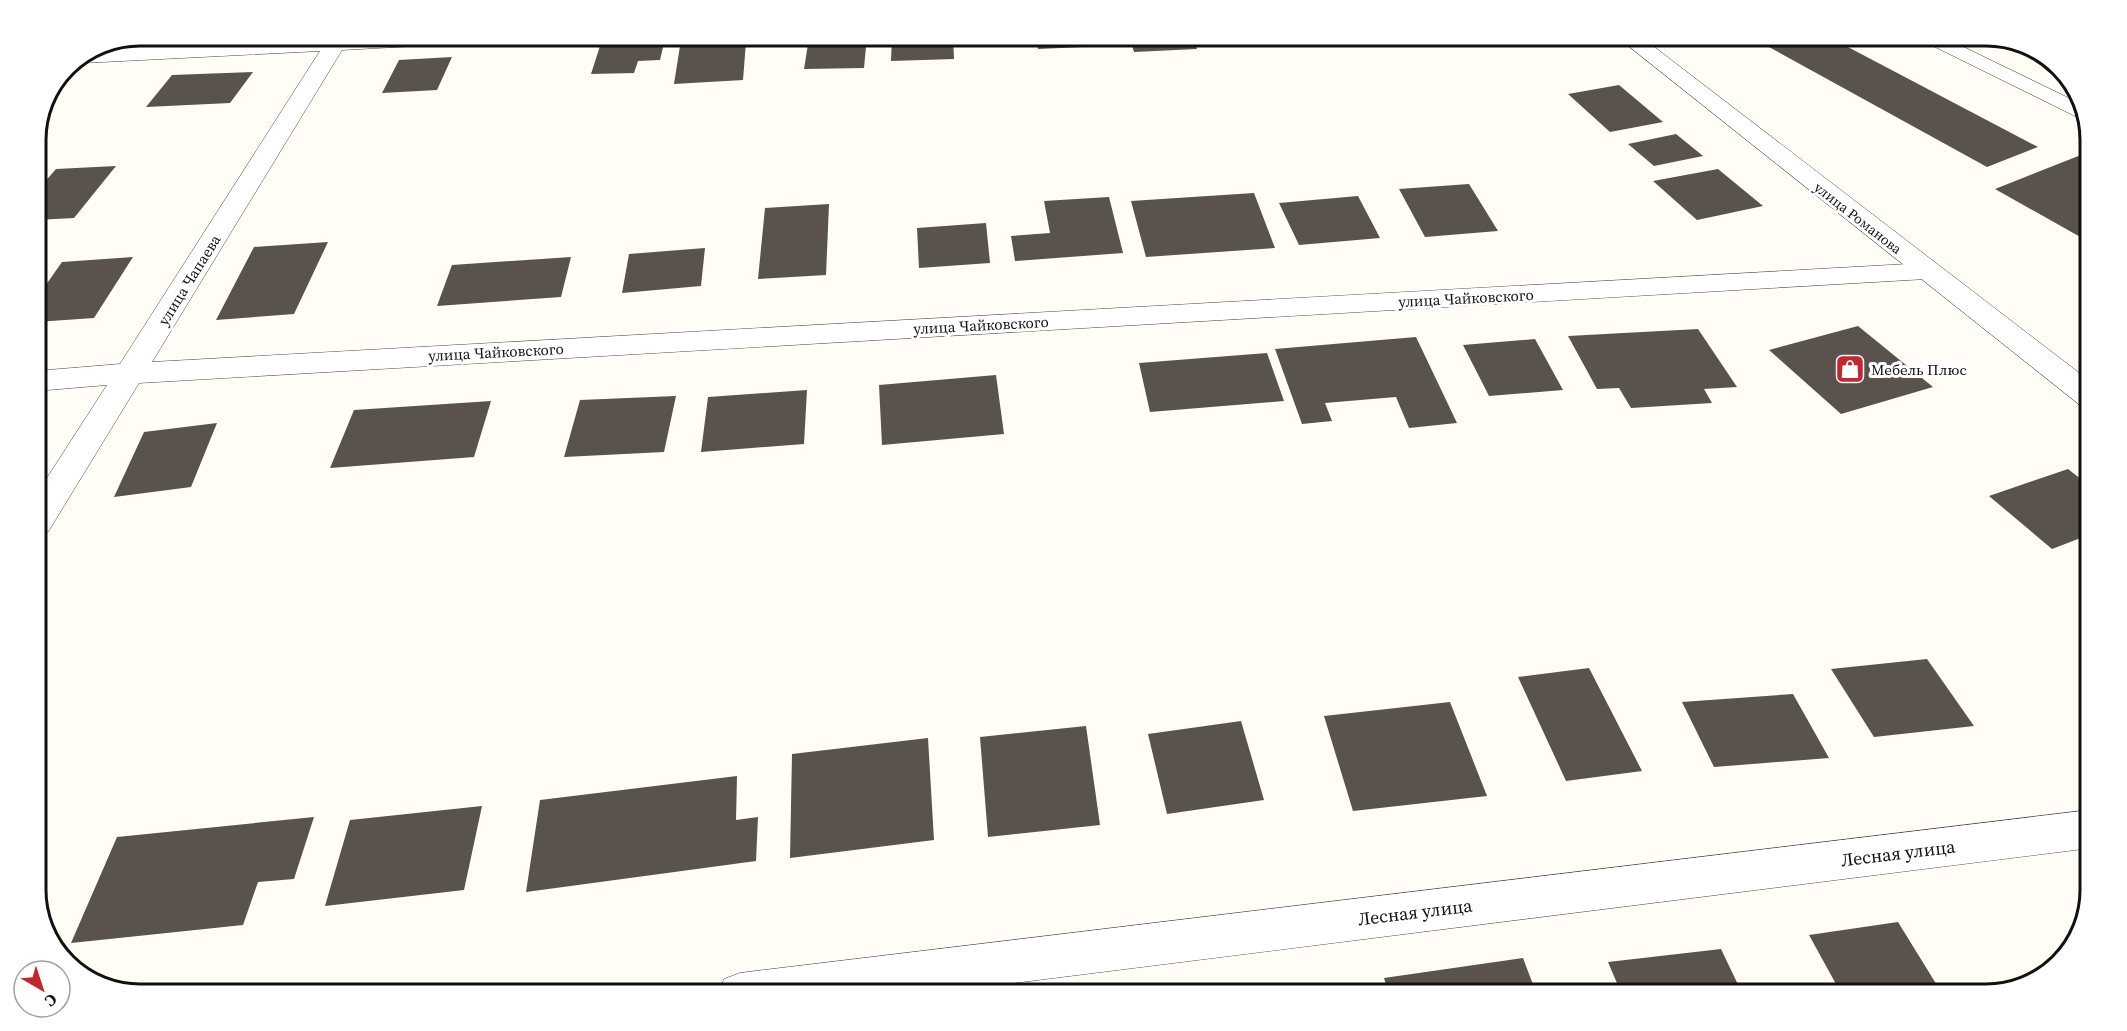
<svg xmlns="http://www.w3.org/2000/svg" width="2127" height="1031" viewBox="0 0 2127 1031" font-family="'Source Serif 4',serif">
	<rect width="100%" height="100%" fill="#fffdf5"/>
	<path fill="#5a524d" d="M867,36l-3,32 -60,1 5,-31z
		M892,36h61l1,23 -63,2z
		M1035,36h45l3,11 -45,2z
		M1129,36h64l4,13 -63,3z
		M1237,36h63l2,4 -61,4z
		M1341,36h50l2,3 -50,2z
		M1749,36h78l211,111 -51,20z
		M665,39l-5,21 -22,1 -4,12 -43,1 9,-28 46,-2v-4z
		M746,42l-3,38 -69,4 6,-38z
		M452,57l-15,33 -55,3 17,-33z
		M253,72l-23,31 -84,4 26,-32z
		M1619,85l44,37 -53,10 -42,-38z
		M1676,134l27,22 -49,10 -26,-22z
		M2091,151v92l-96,-54z
		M116,166l-42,52 -38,2v-28l20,-23z
		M1718,169l45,37 -66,14 -44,-39z
		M1469,184l29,47 -73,6 -26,-48z
		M1254,193l21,55 -129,9 -15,-56z
		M1358,196l22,42 -81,7 -20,-42z
		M1109,197l14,56 -108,8 -4,-25 39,-3 -6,-32z
		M829,204l-3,71 -68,4 7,-71z
		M986,223l4,40 -71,5 -2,-40z
		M328,242l-34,72 -78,6 38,-73z
		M705,248l-4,38 -79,7 7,-39z
		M133,257l-39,61 -58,4v-23l26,-37z
		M571,257l-10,40 -124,9 15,-41z
		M1858,326l75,61 -92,27 -72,-64z
		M1698,329l39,58 -33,2 8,14 -81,5 -12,-20 -22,1 -29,-53z
		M1416,337l41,86 -48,5 -13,-31 -71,6 7,18 -30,3 -27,-75z
		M1535,339l28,51 -74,6 -26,-51z
		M1267,353l17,48 -134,11 -11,-49z
		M996,375l8,59 -122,11 -3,-60z
		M807,390l-3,54 -103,8 7,-55z
		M676,396l-12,56 -100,5 16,-57z
		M491,401l-17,56 -144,11 24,-58z
		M217,423l-26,64 -77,10 30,-65z
		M2068,469l23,18v47l-39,15 -63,-53z
		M1927,659l47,67 -100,11 -43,-68z
		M1589,668l53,103 -76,10 -48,-104z
		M1793,694l36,64 -115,9 -32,-65z
		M1450,702l37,94 -134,15 -29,-95z
		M1241,721l23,79 -97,14 -19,-80z
		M1086,726l14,99 -112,12 -8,-100z
		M928,738l6,102 -144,18 2,-104z
		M737,776l-1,44 22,-3 -2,44 -230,31 14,-92z
		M482,806l-18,84 -139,16 25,-86z
		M314,817l-20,62 -36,3 -15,43 -172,18 46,-106z
		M1898,922l45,73h-101l-33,-60z
		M1721,949l22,46h-121l-14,-33z
		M1523,958l14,37h-148l-5,-17z
		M1321,986l3,9h-52v-1z"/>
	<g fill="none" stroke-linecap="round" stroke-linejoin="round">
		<g stroke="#444" stroke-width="1">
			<path id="service" d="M1918,36h23l140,68 5,14 -9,-1 -156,-77z"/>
		</g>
		<g stroke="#444" stroke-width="1">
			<path id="minor" d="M329,36h167l-3,5 -8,1 -143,8 -190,312 1774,-99 10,2 4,6 -4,6 -10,2 -1787,104 -91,149 -12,4v-41l71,-110 -71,6v-20l84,-7 200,-313 -238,12 -7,-2 18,-12z
				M2091,810v38l-1173,147h-200l6,-16 16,-6z"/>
		</g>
		<g stroke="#444" stroke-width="1">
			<path id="tertiary" d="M1616,36h24l451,346v26l-11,-3z"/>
		</g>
		<use href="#service" fill="#fff" fill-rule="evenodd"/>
		<use href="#minor" fill="#fff" fill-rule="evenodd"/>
		<use href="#tertiary" fill="#fff" fill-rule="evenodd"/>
	</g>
	<defs>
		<g id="shop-square" transform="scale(1.5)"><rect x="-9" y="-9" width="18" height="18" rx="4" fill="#c4262e" stroke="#fff"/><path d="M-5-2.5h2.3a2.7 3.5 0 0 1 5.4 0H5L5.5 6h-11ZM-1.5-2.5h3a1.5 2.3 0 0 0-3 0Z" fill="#fff"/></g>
	</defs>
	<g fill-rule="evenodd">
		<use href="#shop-square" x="1850" y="369"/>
	</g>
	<g text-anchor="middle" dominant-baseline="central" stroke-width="6" stroke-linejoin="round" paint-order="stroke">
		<g font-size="14" fill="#111" stroke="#fff">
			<text transform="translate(1858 218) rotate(38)">улица Романова</text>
		</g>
		<g font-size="15" fill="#111" stroke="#fff">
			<text transform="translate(189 280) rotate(-58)">улица Чапаева</text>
			<text transform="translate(1466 298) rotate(-3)">улица Чайковского</text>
			<text transform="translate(981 325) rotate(-3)">улица Чайковского</text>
			<text transform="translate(496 352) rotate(-3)">улица Чайковского</text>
		</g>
		<g font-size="15" fill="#111" stroke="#fff" text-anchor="start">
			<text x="1871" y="369">Мебель Плюс</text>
		</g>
		<g font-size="18" fill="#111" stroke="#fff">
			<text transform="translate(1898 853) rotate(-7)">Лесная улица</text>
			<text transform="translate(1415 912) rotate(-7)">Лесная улица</text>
		</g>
	</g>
	<path d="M0 0H2127V1031H0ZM140 46H1986A94 94 0 0 1 2080 140V890A94 94 0 0 1 1986 984H140A94 94 0 0 1 46 890V140A94 94 0 0 1 140 46Z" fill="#fff" fill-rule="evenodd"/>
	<path fill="none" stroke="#111" stroke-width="3" d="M140 46H1986A94 94 0 0 1 2080 140V890A94 94 0 0 1 1986 984H140A94 94 0 0 1 46 890V140A94 94 0 0 1 140 46Z"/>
	<g transform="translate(42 989) rotate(141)"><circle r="28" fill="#ffffff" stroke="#a0a0a0" stroke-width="1.5"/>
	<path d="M0-4.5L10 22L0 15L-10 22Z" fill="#c4262e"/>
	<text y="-9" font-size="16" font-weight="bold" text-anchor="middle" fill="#111111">С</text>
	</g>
</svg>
